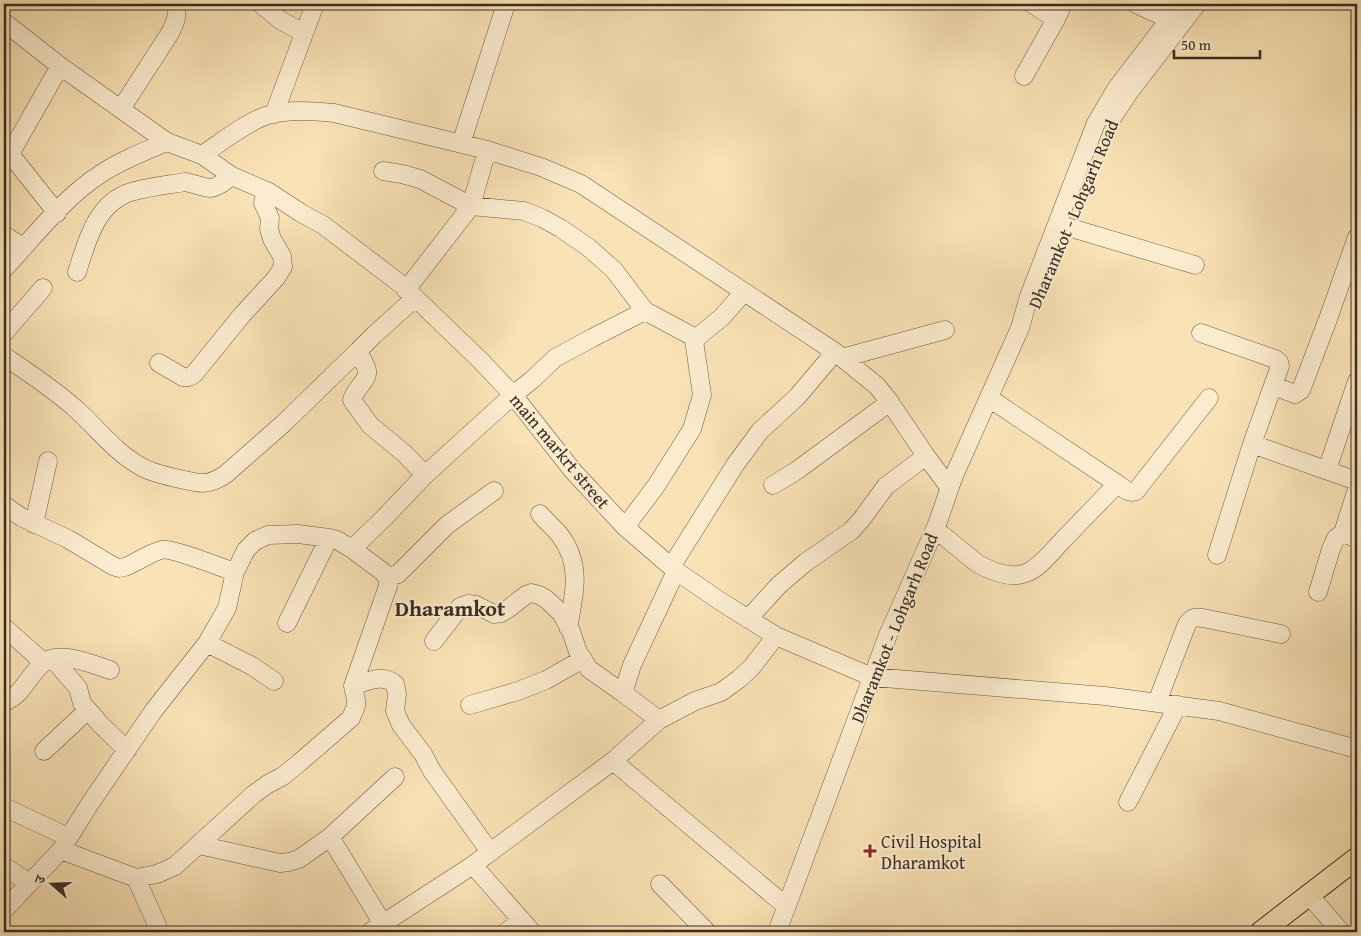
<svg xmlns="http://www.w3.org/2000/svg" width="1361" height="936" viewBox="0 0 1361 936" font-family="'Gentium Book Plus','Noto Serif Devanagari',serif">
	<rect width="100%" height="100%" fill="#f9e2b5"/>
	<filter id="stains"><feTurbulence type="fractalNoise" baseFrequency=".004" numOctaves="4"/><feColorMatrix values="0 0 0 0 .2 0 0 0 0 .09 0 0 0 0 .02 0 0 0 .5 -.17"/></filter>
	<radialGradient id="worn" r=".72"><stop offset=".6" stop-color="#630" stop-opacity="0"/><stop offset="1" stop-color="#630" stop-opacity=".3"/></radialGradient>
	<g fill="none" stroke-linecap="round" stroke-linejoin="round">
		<g stroke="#695a48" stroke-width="19">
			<path id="minor" d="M261,4l19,16 24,13
				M1032,4l24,15
				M1136,4l33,15
				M4,22l56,44 107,76 35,13c18,-12 46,-34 66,-40 21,-6 45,-4 66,-2l153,37 54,17 40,17 254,168 42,34 12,15 37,55 23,31
				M1024,76l32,-57 7,-15
				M121,109l49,-76c5,-10 9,-18 5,-29
				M274,114l41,-110
				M1112,118l18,-27 67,-87
				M461,144l45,-140
				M10,154l47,59
				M202,155l30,21 37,16 32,21 22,12 79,60 79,76 32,34 60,76 52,56 51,44 47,32 53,33 96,41 233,19 114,15 138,38
				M4,160l6,-6 50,-88
				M383,171l19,3 18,5 51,27 53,5 18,7 18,10 28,19 26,23 31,41 45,24 4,5 28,-23 22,-25
				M1068,227l127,38
				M4,235l19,12
				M4,269c30,-32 60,-72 98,-96 20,-13 43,-22 65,-31
				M77,272c10,-31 19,-69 54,-80 17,-5 36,-7 54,-10 8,1 19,6 25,6 7,0 16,-8 22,-12
				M406,290l65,-84 16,-56
				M415,298l-41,37 -16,16c2,6 8,13 9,20 2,9 -13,18 -15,29l18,25 35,29 20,21
				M4,333l39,-45
				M1201,333l74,26 4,3 1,4 -28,78 -35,111
				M4,356c25,17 51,34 73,54 21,19 38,42 63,56 11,7 27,10 40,13 20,5 29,7 46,-5l58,-51 74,-72
				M842,358l103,-28
				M159,363l24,14c5,1 7,0 11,-3l48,-59 34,-37 7,-11 -1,-11 -10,-17 -3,-10 1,-11 -7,-15 3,-12
				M1274,386l21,8 6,-4 27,-71 29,-82
				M989,398l130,87 8,6 5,1 4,-1 73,-93
				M1252,444l105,37
				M1327,470l30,-89
				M773,485l23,-14 94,-69
				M1357,489l-14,44 14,6
				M4,505l17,12 47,22 45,27 6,2 6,-1c12,-5 23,-13 36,-17 10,-3 61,18 74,22
				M540,514c6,7 13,13 19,20 23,29 16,59 9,93
				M34,524l14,-63
				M625,527l31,-41 36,-57 10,-34 -8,-55
				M935,529l43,35c13,7 33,15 48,9 14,-5 27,-23 37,-33 18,-19 36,-37 54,-56
				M352,549l32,-31 41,-43 88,-80 20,-16 22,-21 37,-20 53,-27
				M671,567l64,-102 25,-34 37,-34 38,-45
				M387,577l11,-3 49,-49 47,-34
				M1318,592l13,-43 5,-11 7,-5
				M748,619l31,-34 27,-23 45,-31 10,-11 25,-34 40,-30
				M287,623l42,-85
				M4,627l39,35
				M434,641l26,-34 8,-3 8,1 18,9 7,-1 7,-4 18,-14 5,-2 8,2 7,4 15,14 10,18 7,21 11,17 34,24
				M207,643l45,23 22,15
				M53,659l25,29 4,15 6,7 13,15 26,25
				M353,686c13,-4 29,-13 42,-2l2,10 -2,17 6,14 22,29 9,17 58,81
				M1157,702l30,-78c5,-7 8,-7 16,-6l78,16
				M4,703c4,-3 9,-5 13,-9 9,-9 15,-21 25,-30 16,-15 50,0 68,6
				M470,705l48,-14 28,-11 37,-21
				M659,720l-36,-27 9,-28 44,-94
				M44,751l44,-41
				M613,761l173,145
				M1128,802l50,-97
				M4,807l64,30
				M330,837l53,87
				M199,845l81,18 9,-1 10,-3 31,-22 65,-60
				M61,850l75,28 24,54
				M473,865l59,67
				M4,866l25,17
				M660,884l47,48
				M1309,895l32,37
				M4,910l57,-60 28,-45 65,-95 53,-67 20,-35 8,-36 11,-22 9,-9 13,-6 30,-1 31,4 8,2 15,9 31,23c4,5 5,8 5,14l-35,100 3,14v6l-5,12 -52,45 -16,13 -15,8 -14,10 -79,72 -18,8 -21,4
				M370,932l103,-67 140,-104 46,-41 36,-19 26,-9 18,-13 12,-11 25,-32
				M506,932l16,-11
				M777,932l111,-297 47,-106c8,-19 13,-39 21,-58l64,-143 9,-32 67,-173 20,-34 65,-85"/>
		</g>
		<g stroke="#392d24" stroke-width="23">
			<path id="major" d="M1261,932l96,-74"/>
		</g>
		<use href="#minor" stroke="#fbeccf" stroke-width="18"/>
		<use href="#major" stroke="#f9e2b5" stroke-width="21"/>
	</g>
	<path fill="#8f2418" stroke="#fbeccf" stroke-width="2" d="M867.5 843.5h5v5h5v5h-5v5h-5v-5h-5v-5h5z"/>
	<g text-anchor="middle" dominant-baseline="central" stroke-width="4" stroke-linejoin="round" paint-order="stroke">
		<g font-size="18" fill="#392d24" stroke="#fbeccf">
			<text transform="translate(1073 214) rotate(-67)">Dharamkot - Lohgarh Road</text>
			<text transform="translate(560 451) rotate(50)">main markrt street</text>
			<text transform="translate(894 628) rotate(-68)">Dharamkot - Lohgarh Road</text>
		</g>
		<g font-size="18" fill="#392d24" stroke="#fbeccf" text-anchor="start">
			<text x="881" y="841">Civil Hospital<tspan x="881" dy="21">Dharamkot</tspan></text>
		</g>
		<g font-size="22" font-weight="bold" fill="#392d24" stroke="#fbeccf">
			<text x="450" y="608">Dharamkot</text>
		</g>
	</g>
	<rect width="1361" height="936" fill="none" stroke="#f9e2b5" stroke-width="20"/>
	<rect x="5" y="5" width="1351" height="926" fill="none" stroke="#392d24" stroke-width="2.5"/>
	<rect x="10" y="10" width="1341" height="916" fill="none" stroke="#392d24"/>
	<g transform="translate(52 884) rotate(290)" stroke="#fbeccf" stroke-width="4" paint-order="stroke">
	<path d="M0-4L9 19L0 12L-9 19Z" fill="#392d24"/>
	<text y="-8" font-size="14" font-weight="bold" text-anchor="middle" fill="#392d24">उ</text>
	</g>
	<path d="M1174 50v8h86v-8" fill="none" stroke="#392d24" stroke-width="2.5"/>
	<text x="1181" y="50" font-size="15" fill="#392d24" stroke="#fbeccf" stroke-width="4" paint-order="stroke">50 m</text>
	<rect width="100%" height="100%" filter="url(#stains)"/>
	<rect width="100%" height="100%" fill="url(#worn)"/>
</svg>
